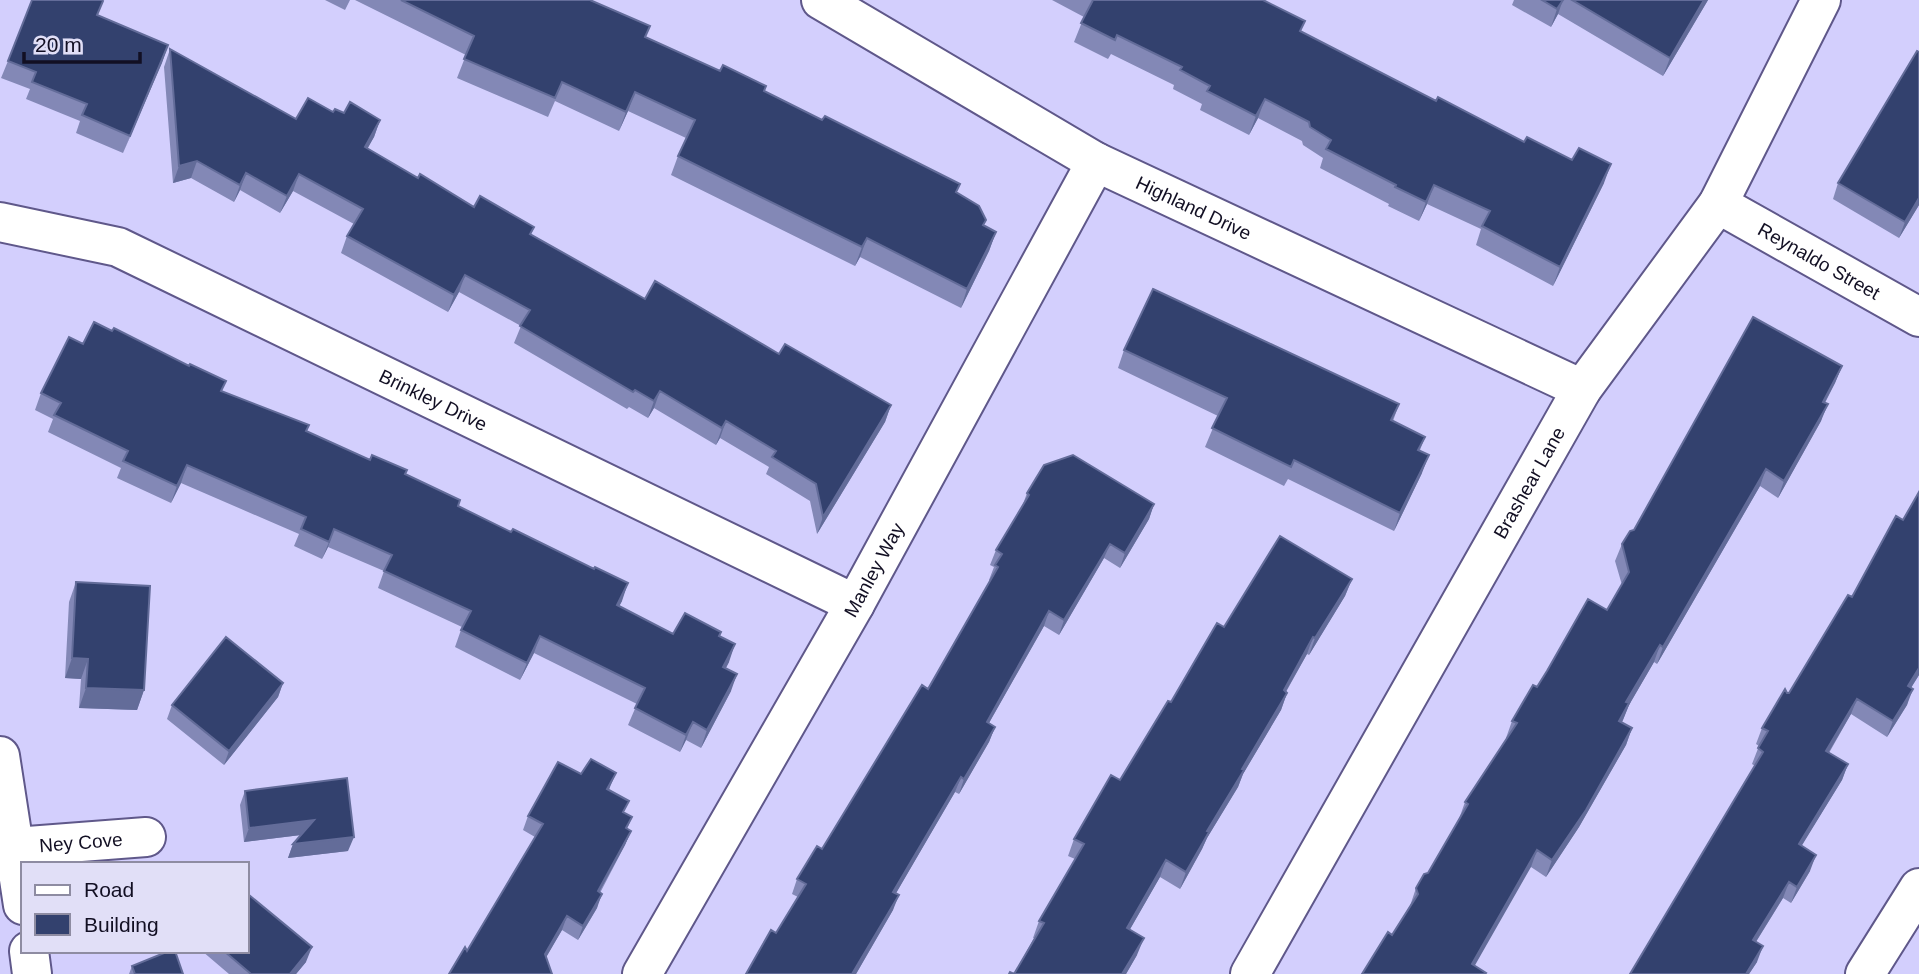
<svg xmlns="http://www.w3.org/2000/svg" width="1919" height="974" viewBox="0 0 1919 974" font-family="Helvetica,sans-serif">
	<rect width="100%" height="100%" fill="#d3cffd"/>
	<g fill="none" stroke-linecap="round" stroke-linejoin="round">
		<g stroke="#5f588a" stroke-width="42">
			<g id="minor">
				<path id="s1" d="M821,0l275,162 486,227"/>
				<path id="s2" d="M1718,204l201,113"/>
				<path id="s3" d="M0,222l118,25 737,357"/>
				<path d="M0,756l23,149"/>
				<path id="s4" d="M15,847l131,-10"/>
				<path d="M29,951l3,23"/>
				<path id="s5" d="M642,974l213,-370 241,-442"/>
				<path id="s6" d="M1250,974l332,-585 136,-185 103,-204"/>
				<path d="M1865,974l54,-86"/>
			</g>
		</g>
		<use href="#minor" stroke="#fff" stroke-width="38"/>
	</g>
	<path fill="#8388b6" d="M325,0h25l-5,10z
		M355,0h235l56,37 118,54 193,101 29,28 -2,6 12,6 -7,19 -28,57 -101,-51 -5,9 -184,-91 7,-19 8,-18 -58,-27 -9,20 -64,-30 -7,16 -91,-39 9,-23z
		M1052,0h211l38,32 135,69 88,41 80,41 -51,103 -77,-41 5,-16 -54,-25 -8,17 -31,-15 1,-2 -69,-36 3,-10 -20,-13 -1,-4 -44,-23 -9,17 -49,-25 2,-6 -29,-15 1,-4 -63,-31 -3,5 -34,-17 10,-25z
		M1514,0h194l-45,76 -105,-62 -7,13 -39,-22z
		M98,15l70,30 -45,108 -47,-20 4,-12 -54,-22 4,-10 -29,-11 7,-17z
		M170,49l126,70 37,-7 47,8 -6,17 -7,11 51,30 56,29 60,20 -3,8 114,64 134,55 112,51 -6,17 -68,112 -7,-33 -44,-27 3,-7 -49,-29 -4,7 -62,-37 -6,10 -19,-11 -2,2 -113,-66 7,-17 -62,-34 -11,20 -107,-59 6,-17 7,-12 -61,-33 -13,22 -40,-23 -6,12 -43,-24 -18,5 -9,-116z
		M1838,183l81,22 -20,33 -66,-39z
		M83,344l139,48 148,68 35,14 53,32 164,95 -3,5 54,28 47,2 9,26 -3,6 5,23 -30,57 -15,-8 -6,12 -52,-27 9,-21 -103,-51 -14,27 -65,-33 7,-20 -84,-39 6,-17 -56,-24 -6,12 -28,-13 5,-12 -118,-51 -10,20 -54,-25 4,-10 -73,-36 5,-13 -18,-9 6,-17z
		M1124,350l275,54 -6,17 32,16 -5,13 2,23 -28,58 -106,-52 -4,7 -79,-39 13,-31 -100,-48z
		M1842,366l-7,17 -10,20 -4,18 -43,77 -18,-12 -103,178 -3,-2 -25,43 -7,17 10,6 -6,17 -47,82 -33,50 -15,-10 -139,68 18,-29 6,-18 12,-15 31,-54 6,-17 42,-64h-1l6,-17 25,-34 70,-77 15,-25 -7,-24 7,-17 12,-14z
		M1027,493l127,11 -5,15 -29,49 -16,-10 -45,77 -15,-9 -55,97 6,4 -6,15 -30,52 -4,-2 -59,101 -3,17 -37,64h-110l30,-41 22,-36 -6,-3 5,-15 25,-30 106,-160 62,-108 -1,-1 5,-13 -4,-2 6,-15 26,-43z
		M1352,579l-7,17 -36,59 -2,-1 -21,38 1,1 -6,17 -38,64 -5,13 -31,51 -5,11 -22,40 -20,-12 -30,52 7,26 -11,19h-117h5l20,-36h-1l6,-17 36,-62 -7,-3 6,-17 46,-59 51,-78 53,-75z
		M76,582l68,108 -7,20 -58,-2 2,-29 -16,-1 4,-76z
		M1919,675l-8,13 -4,17 -20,32 -36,-23 -22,39 19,11 -6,16 -41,66 9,25 -19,32 -8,-5 -27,44 1,20 -8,12 6,-208 -3,-2 7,-18 -3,-2 6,-16 25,-35z
		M283,683l-5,14 -54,68 -57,-46 5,-14z
		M581,774l29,13 -1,3 16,23 7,4 -5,12 4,2 -6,14 -25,48 -3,15 -19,32 -16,-10 -16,27 -79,-6 68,-114 -12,-7 5,-14z
		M245,791l103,60 -60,7 5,-14 8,-9 -57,7 -4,-37z
		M202,951h45l59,11 -10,12h-67z
		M132,966l51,8h-54z"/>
	<path fill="#636c99" d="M1563,0l-5,14 -7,13 6,-18z
		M1704,0h4l-45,76 7,-18z
		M168,45l-6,18 -39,90 7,-17z
		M635,92l-7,19 -9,20 7,-19z
		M1265,99l-7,19 -9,17 7,-19z
		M380,120l-6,17 -15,27 6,-17z
		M197,161l-6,17 -18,5 6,-17z
		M1611,164l-7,19 -51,103 7,-19z
		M246,173l-6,17 -6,12 6,-17z
		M299,174l-6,17 -13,22 7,-17z
		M1434,185l-7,19 -8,17 7,-19z
		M1919,198v7l-20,33 6,-16z
		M996,232l-7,19 -28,57 6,-19z
		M867,238l-7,19 -5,9 7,-19z
		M465,275l-6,17 -11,20 6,-17z
		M1842,366l-7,17 -19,36 7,-17z
		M660,391l-6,17 -6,10 6,-17z
		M1828,404l-7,17 -43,77 6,-17z
		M891,405l-6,17 -68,112 6,-17z
		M726,421l-6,17 -4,7 6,-17z
		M1429,455l-7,18 -28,58 6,-18z
		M187,465l-6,18 -10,20 6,-17z
		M1766,469l-6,17 -103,178 6,-17z
		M1154,504l-5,15 -29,49 5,-15z
		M334,529l-6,18 -6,12 7,-17z
		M1110,544l-6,14 -45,77 5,-15z
		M1352,579l-7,17 -36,59 6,-17z
		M628,583l-6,18 -11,21 6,-17z
		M1049,611l-5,15 -63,111 6,-15z
		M540,636l-6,17 -14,27 7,-17z
		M1313,637l-6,17 -30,53 7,-17z
		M735,644l-6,18 -12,22 6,-17z
		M1660,645l-6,17 -25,43 -6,15 -10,18 13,-36z
		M72,658l16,1 -7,20 -16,-1z
		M1919,668v7l-17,27 6,-16z
		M737,674l-6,17 -30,57 6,-18z
		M283,683l-5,14 -54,68 5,-14z
		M86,688l58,2 -7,20 -58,-2z
		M1913,689l-6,16 -20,32 6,-16z
		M1287,693l-6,17 -38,64 -5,13 -31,51 -5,11 -22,40 6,-17 21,-41 35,-62z
		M1857,699l-6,15 -31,53 6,-16z
		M693,722l-7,18 -6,12 6,-17z
		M995,727l-6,15 -30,52 5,-15z
		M1632,728l-6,17 -47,82 -33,50 6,-17z
		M1848,764l-6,16 -49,80 6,-16z
		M616,773l-6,14 -8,16 5,-14z
		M961,777l-6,15 -67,115 5,-15z
		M314,820l-5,14 -65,8 5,-14z
		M631,831l-6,14 -33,60 6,-14z
		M354,837l-6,14 -60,7 5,-14z
		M1537,850l-6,17 -61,107 2,-10z
		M1816,855l-6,16 -19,32 6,-16z
		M1166,860l-6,17 -39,68 6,-17z
		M1789,882l-6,16 -36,58 6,-16z
		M602,894l-5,14 -19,32 5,-14z
		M899,895l-6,15 -37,64h-4z
		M567,916l-5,14 -22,38 5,-14z
		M1144,938l-7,17 -11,19h-4z
		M1763,946l-6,16 -8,12h-3z
		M312,947l-6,15 -10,12h-6z"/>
	<path fill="#33416e" stroke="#636c99" stroke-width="2" d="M32,0h70l1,1 -6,14 71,30 -38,91 -48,-21 5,-11 -55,-22 4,-10 -28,-11z
		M401,0h189l60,26 -5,11 75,34 3,-6 43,21 -2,5 58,29 3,-4 135,68 -4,8 23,14 7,14 -3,5 13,7 -29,57 -100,-51 -5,9 -184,-91 17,-36 -60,-28 -9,20 -64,-30 -7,16 -91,-39 10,-23z
		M1093,0h170l42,21 -5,10 136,70 2,-4 86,45 3,-5 45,23 7,-12 32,16 -51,103 -78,-41 8,-15 -56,-26 -8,17 -31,-15 1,-2 -70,-36 5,-9 -21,-13 -1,-5 -44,-23 -9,17 -49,-25 3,-5 -30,-16 2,-3 -65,-32 -2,5 -34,-17z
		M1542,0h21l-6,9z
		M1572,0h132l-34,58z
		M170,49l126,70 12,-21 25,14 2,-3 9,4 6,-11 30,18 -15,27 53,31 2,-4 54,33 6,-11 54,31 -4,7 115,65 10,-18 124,73 6,-10 106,61 -68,112 -7,-33 -44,-27 4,-6 -50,-30 -4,7 -62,-37 -6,10 -19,-11 -2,2 -113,-66 10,-16 -65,-35 -11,20 -107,-59 16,-27 -64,-35 -12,22 -41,-23 -6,12 -43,-24 -18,5z
		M1917,51l2,1v146l-14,24 -67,-39z
		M1153,289l246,115 -8,16 34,17 -7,13 11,5 -29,58 -106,-53 -3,7 -79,-39 15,-30 -103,-48z
		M1753,317l89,49 -19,36 5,2 -44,77 -18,-12 -103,178 -3,-2 -34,57 3,1 -10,18 13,7 -46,82 -34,50 -15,-10 -65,114 14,9 -1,1h-123l26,-42 4,3 26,-41 -2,-6 8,-14 4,-1 40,-69 -3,-2 52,-79 -5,-2 21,-36 4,2 10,-16 41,-72 19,11 22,-38 -7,-28 8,-13 4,-1z
		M94,322l18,9 2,-3 75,38 1,-2 36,17 -5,10 88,34 -3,6 64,29 2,-5 35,15 -2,4 55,26 -2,6 53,26 2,-3 81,40 1,-2 33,16 -11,22 56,29 12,-21 36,19 -2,4 16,8 -12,23 14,7 -30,56 -14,-8 -7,13 -51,-27 10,-20 -105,-52 -13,27 -66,-33 10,-19 -87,-40 8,-16 -58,-26 -5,13 -28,-13 5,-12 -119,-52 -10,21 -54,-25 5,-10 -74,-36 7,-12 -20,-10 28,-56 14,7z
		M1073,455l81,49 -29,49 -15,-9 -46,76 -15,-9 -62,111 8,5 -31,52 -3,-2 -68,115 6,3 -47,79h-106l25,-44 5,3 30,-49 -9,-5 20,-33 5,3 100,-164 6,4 70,-122 -3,-2 7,-11 -6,-4 33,-55 -2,-2 17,-28z
		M1919,492v176l-11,18 5,3 -20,32 -36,-22 -31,52 22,13 -49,80 17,11 -19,32 -8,-5 -36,58 10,6 -17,28h-116l133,-222 -5,-4 10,-17 -6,-3 23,-39 2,4h2l59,-98 4,2 44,-81 7,4z
		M1280,536l72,43 -37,59 -2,-1 -29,53 3,3 -45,76 2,1 -37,61 2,1 -23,40 -20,-12 -39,68 17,10 -22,36h-113l1,-2 4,2 30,-51 -5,-2 45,-77 -10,-5 37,-64 9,5 48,-79 3,1 46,-79 7,4z
		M76,582l74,4 -6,104 -58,-2 2,-29 -16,-1z
		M226,637l57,46 -54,68 -57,-46z
		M591,759l25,14 -9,16 22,12 -6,11 9,5 -6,11 5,3 -33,60 4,3 -19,32 -16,-10 -22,38 7,20h-103l16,-27 2,4 76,-127 -15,-8 30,-54 23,12z
		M347,778l7,59 -61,7 21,-24 -65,8 -4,-37z
		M249,895l63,52 -22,27h-39l-27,-23h23v-53z
		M169,951h6l8,23h-48l-3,-8z"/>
	<g text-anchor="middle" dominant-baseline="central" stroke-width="7" stroke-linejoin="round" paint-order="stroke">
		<g font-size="19" fill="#120f23" stroke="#e1dff7">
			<text stroke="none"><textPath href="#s1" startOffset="427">Highland Drive</textPath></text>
			<text stroke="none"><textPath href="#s2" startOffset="116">Reynaldo Street</textPath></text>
			<text stroke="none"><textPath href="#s3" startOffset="471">Brinkley Drive</textPath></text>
			<text stroke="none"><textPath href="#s6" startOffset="565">Brashear Lane</textPath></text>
			<text stroke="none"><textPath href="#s5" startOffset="466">Manley Way</textPath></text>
			<text stroke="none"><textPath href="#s4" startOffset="66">Ney Cove</textPath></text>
		</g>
	</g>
	<rect x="21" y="862" width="228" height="91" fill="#e1dff7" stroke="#8e8ca2" stroke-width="2"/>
	<rect x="35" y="885" width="35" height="10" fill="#ffffff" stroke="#8e8ca2" stroke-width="2"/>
	<text x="84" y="897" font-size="21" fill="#120f23">Road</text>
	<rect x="35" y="914" width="35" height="21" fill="#33416e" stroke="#8e8ca2" stroke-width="2"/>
	<text x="84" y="932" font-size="21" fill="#120f23">Building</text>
	<path d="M24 52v10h116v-10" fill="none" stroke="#120f23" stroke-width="3.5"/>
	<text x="35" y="52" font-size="21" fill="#120f23" stroke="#e1dff7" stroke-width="5" paint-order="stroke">20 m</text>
</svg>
